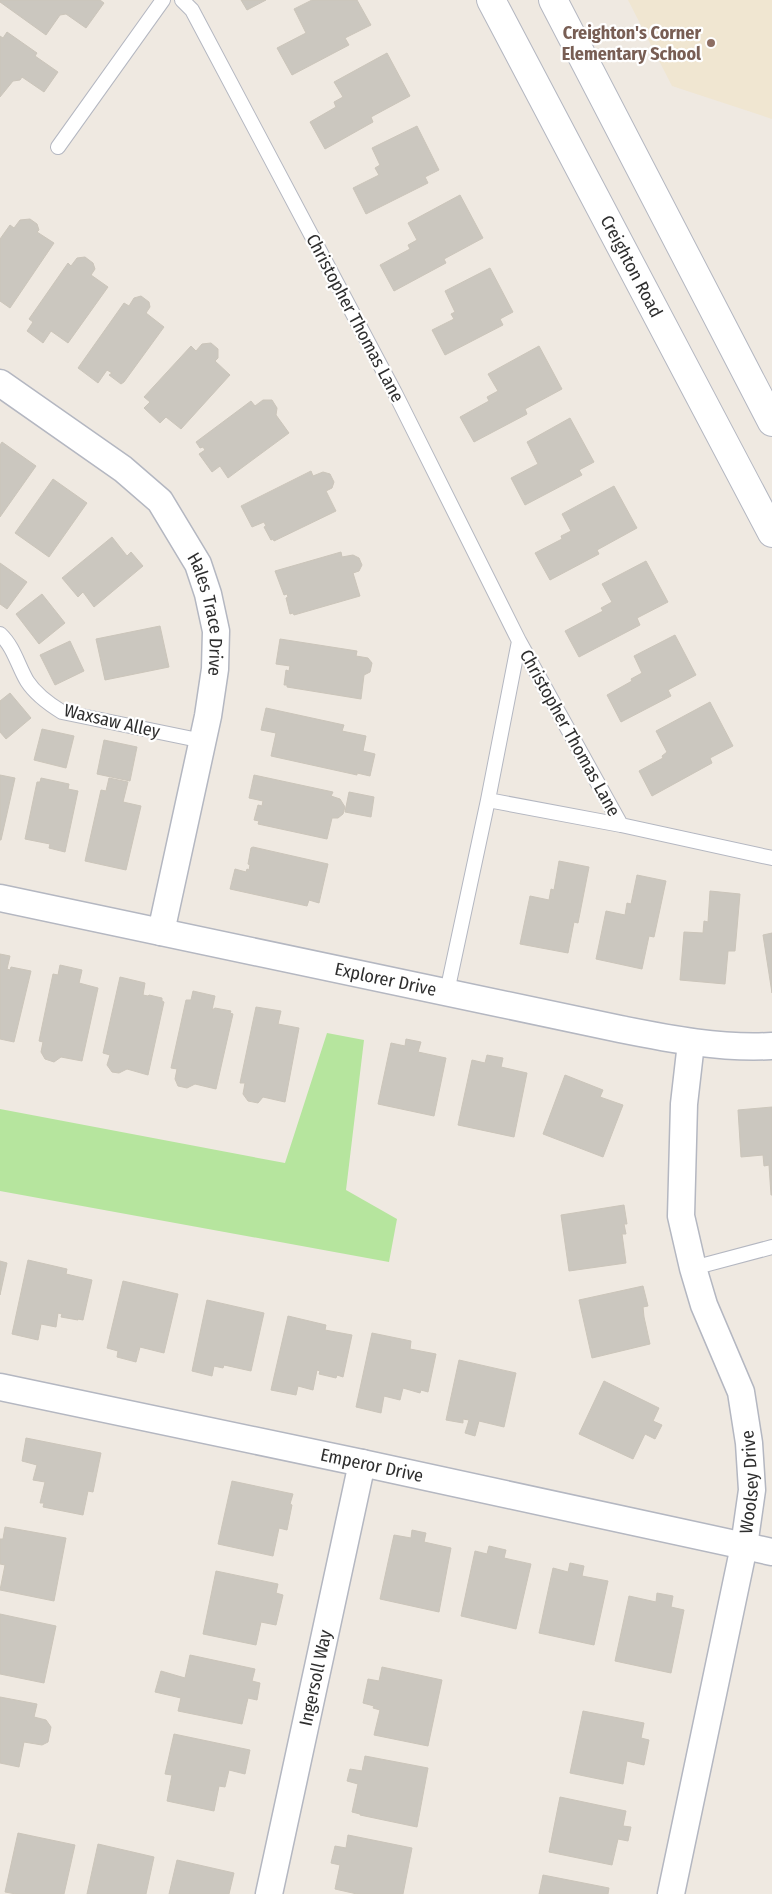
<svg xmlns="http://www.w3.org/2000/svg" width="772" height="1894" viewBox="0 0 772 1894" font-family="'Fira Sans Condensed',sans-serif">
	<rect width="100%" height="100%" fill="#efe9e1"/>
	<path fill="#f0e6d1" d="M628,0h144v119l-100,-33z"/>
	<path fill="#b6e59e" d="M327,1033l37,7 -18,150 51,29 -8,43 -389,-71v-82l285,54z"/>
	<path fill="#cbc7bf" stroke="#cbc5ba" d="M0,0h100l4,3 -18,25 -20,-14 -6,1 -14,20 -46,-33z
		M241,0h25l-19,10z
		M312,0h45l14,25 -26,13 4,7 -57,30 -15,-27 29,-15 -12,-24z
		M7,32l30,21 -2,3 23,16 -14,20 -22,-15 -2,3 -7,1 -13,16v-61l3,2z
		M387,53l23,43 -39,21 2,5 -48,27 -15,-27 26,-15 -2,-5 9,-5 -9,-15z
		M417,126l22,44 -14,7 3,6 -62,31 -13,-26 26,-13 -4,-7 5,-3 -8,-17z
		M460,195l23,43 -39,21 2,4 -52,28 -14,-26 30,-16 -2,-4 9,-5 -9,-17z
		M30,219l7,5 2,6 -2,2 17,11 -44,65 -10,-7v-62l10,-14 4,3 6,-8z
		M85,257l8,6 2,6 -4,6 17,12 -40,56 -17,-12 -8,12 -16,-12 6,-9 -4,-3 39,-56 3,3 6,-8z
		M490,268l23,44 -13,7 3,6 -58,30 -13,-25 22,-11 -3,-5 4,-2 -10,-21z
		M141,296l8,6 1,5 -4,6 18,14 -40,55 -3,2 -12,-9 3,-2 -5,-3 -9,13 -20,-15 46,-65 5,3 5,-8z
		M211,343l7,6v9l-3,3 15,14 -49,54 -15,-12 -6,6 -16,-15 6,-6 -6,-5 47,-51 5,5 6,-7z
		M539,346l23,43 -37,20 2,5 -53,28 -14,-25 29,-16 -2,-4 11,-6 -10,-17z
		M263,400h9l5,8 -1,7 13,18 -61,45 -8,-12 -8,6 -13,-18 6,-4 -2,-3 -3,1 -4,-6 55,-41 4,5z
		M570,418l24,44 -15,8 3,5 -57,30 -14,-27 27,-14 -11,-22z
		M2,442l34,24 -36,51v-72z
		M311,471l2,5 10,-4 7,2 4,8 -2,6 -6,3 10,20 -62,30 -1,-2 -2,1 -7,-13 2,-1 -2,-4 -12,5 -11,-21z
		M53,479l34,24 -38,54 -34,-24z
		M614,486l23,42 -40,22 2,4 -49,26 -15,-27 27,-14 -1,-3 10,-5 -9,-17z
		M112,537l15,19 4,-4 12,14 -49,41 -11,-15 -5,5 -16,-19z
		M341,552l1,5 11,-2 6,3 3,7 -3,6 -6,2 7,23 -66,19 -1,-2 -3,1 -4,-16 2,-1 -1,-3 -3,1 -9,-24z
		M646,561l22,41 -31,16 3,7 -61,32 -14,-26 38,-20 -2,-3 11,-6 -10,-18z
		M0,563l27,19 -20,27 -7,-5z
		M42,594l23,29 -26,21 -23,-30z
		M160,626l9,41 -64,13 -9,-41z
		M675,635l21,40 -28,15 3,6 -50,26 -14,-27 25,-14 -1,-2 11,-6 -8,-17z
		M280,639l77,12 -1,5 12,2 4,5 -2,9 -6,3 -3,24 -74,-12v-2h-3l2,-15 3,1 1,-5 -14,-2z
		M70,641l14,30 -29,14 -15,-30z
		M10,693l21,25 -25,21 -6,-7v-31z
		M710,702l23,44 -23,12 2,5 -60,33 -13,-25 24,-13 -1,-2 5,-4 -11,-21z
		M266,708l78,17 -2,6 24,5 -3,15 12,3 -5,22 -13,-3v2l-86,-19 5,-23 -15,-3z
		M42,729l32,7 -8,32 -32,-8z
		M104,740l33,7 -7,34 -33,-7z
		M0,775l15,3 -14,62h-1z
		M254,775l79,17 -2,4 9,3 5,8 -2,7 -5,4h-6l-5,21 -69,-15 1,-3 -5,-1 4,-15 4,1 1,-5 -14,-3z
		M41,778l28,6 -1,5 10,2 -13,61 -16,-4 1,-4 -25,-5 12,-57h3z
		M109,778l19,4 -5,20 18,4 -15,64 -41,-9 16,-71 5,1z
		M349,792l25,5 -3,20 -26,-5z
		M253,847l75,17 -9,39 -10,-3 -2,6 -77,-17 5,-20 11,3 1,-3 2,1 1,-5 -2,-1 3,-16z
		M559,861l30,6 -11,56 -4,-1 -6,31 -48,-9 10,-48 19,4 2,-11 3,1z
		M637,875l29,6 -12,56 -5,-1 -7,33 -46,-10 10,-48 19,4 2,-12 4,1z
		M710,891l30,3 -5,57h-7l-3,33 -45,-4 4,-48 19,1 1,-12 4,1z
		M772,933v60l-9,-58z
		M0,954l10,2 -3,13 3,1 1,-3 20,4 -17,71 -14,-3z
		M60,965l22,5 -3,13 19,5 -16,73 -21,-4 -7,5 -9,-3 -4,-7 2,-10 -4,-1 14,-67 5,1z
		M120,977l25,6 -2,12 5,1 1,-1 13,3v3l2,1 -16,73 -21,-6 -8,4 -7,-1 -5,-7 3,-10 -7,-2z
		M193,991l22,5 -3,14 3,-2 16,3 -1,2 3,1 -17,75 -21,-5 -8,4 -9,-2 -3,-7 2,-10 -6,-1 15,-68h5z
		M256,1007l25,4 -3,13 21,4 -14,74 -22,-5 -5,6 -10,-2 -5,-7 2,-11h-5z
		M406,1039l15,3 -3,10 28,6 -12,58 -56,-12 13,-61 14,3z
		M487,1055l16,3 -2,9 26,6 -13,64 -56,-12 14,-65 13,3z
		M565,1075l38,15 -3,7 23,8 -20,52 -60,-23z
		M772,1107v88h-1l-2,-30 -5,1 -1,-11 -22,2 -3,-47z
		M624,1205l3,19h-3l2,10h-4l4,29 -57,8 -8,-56z
		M28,1260l39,9 -1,5 26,6 -9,40 -5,-1v1l-17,-3 1,-3 -4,-1 -2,14 -15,-3 -3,16 -26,-6z
		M0,1261l7,2 -7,32z
		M123,1281l55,13 -14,59 -24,-6 -4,15 -19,-5 1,-6 -11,-3z
		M643,1286l5,20 -5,1 1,10 6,27 -58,14 -13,-58z
		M207,1300l57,13 -13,58 -27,-6 -1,3 -9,-2 -2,10 -20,-5z
		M288,1316l38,9 -1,5 27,5 -9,42 -6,-2 -1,3 -17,-4 1,-3 -3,-1 -4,20 -15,-4 -2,9 -25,-5z
		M372,1333l39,8 -1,8 26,5 -8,38 -7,-2 -1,3 -17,-5 -3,12 -16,-4 -3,17 -25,-6z
		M459,1360l57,13 -12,54 -25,-6 -4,15 -10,-3 4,-13 -6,-1v4l-17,-3z
		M604,1381l55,27 -6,13 9,4 -7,14 -10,-5 -12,25 -54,-25z
		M26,1438l75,15 -8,39 -5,-1 -5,24 -40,-8 1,-4h-4l5,-21 -12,-2 4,-15 -15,-4z
		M232,1481l61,13 -3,10 2,1 -5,25 -8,-2 -6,28 -55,-12z
		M5,1527l61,11 -12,63 -54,-11 5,-25 -5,-1v-25h3z
		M412,1530l14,3 -2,9 27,6 -12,64 -59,-13 14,-64 17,3z
		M489,1546l17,4 -2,8 27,6 -15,65 -55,-13 14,-65 12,3z
		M570,1563l14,3 -2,10 26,5 -14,64 -55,-12 14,-65 15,4z
		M216,1571l62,13 -2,9 7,2 -7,30 -15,-3 -5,23 -53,-11z
		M657,1593l16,3 -2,11 13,3 -13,63 -56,-12 14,-65 27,6z
		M0,1614l56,12 -12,57 -44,-9z
		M190,1655l65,14 -3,12 8,2 -3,17 -9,-2 -6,26 -64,-13 3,-13 -26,-6 6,-21 24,7z
		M382,1667l60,13 -14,66 -54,-11 6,-25 -7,-2 1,-2 -11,-3 5,-24 11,2z
		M0,1697l37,7 -3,13 12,3 5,7 -3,15 -6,3 -18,-3 -5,25 -19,-4z
		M583,1711l61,12 -3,15 8,2 -5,25 -17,-4 -4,23 -53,-11z
		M174,1734l76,16 -5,24 -16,-4 -4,17 -6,-1 -5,25 -47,-10 5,-26 -7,-1z
		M365,1756l63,12 -11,59 -57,-12v-1l-8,-2 6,-28 -11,-3 3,-12 12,2z
		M560,1797l66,14 -3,15 8,1 -3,14 -10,-2 -6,26 -63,-13z
		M18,1833l57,12 -11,49h-48l-11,-2z
		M348,1835l64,13 -9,46h-46l-22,-5 5,-24 -9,-2 4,-17 11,2z
		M98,1844l56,13 -8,37h-59z
		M177,1860l57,13 -5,21h-60z
		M543,1875l66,13 -1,6h-69z"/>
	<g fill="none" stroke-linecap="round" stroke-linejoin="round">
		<g stroke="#b4b7c1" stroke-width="16">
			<path id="service" d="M182,0l10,10 203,383 124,248 -31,159 -41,192
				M58,147l105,-147
				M0,634c14,13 18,32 27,47 9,14 22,23 35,31l141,29
				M519,641l102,184
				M488,800l133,25 151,33
				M693,1268l79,-21"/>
		</g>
		<g stroke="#b4b7c1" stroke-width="29">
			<g id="minor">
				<path id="s1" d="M0,383l123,86 37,32 38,63 10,30 8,37 -1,38 -7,47 -47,216"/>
				<path id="s2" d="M0,898l620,131c50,10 101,20 152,17"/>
				<path id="s3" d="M0,1387l362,76 410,89"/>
				<path id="s4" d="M269,1894l93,-431"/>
				<path id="s5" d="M671,1894l73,-348 8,-56 -3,-47 -8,-51 -37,-87 -11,-37 -12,-52 3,-112 7,-61"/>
			</g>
		</g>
		<g stroke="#b4b7c1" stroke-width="30">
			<g id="tertiary">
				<path id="s6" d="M491,0l281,533"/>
				<path d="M553,0l219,422"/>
			</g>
		</g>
		<use href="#service" stroke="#fff" stroke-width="14"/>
		<use href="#minor" stroke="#fff" stroke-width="26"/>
		<use href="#tertiary" stroke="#fff" stroke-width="28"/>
	</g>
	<circle fill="#8d6e63" stroke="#fff" stroke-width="2" cx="711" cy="43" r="5"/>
	<g text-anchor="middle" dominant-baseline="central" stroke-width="4.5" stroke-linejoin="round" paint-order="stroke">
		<g font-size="18" font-weight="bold" fill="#785e54" stroke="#fff" text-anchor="end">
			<text x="701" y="33">Creighton's Corner<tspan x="701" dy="21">Elementary School</tspan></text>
		</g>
		<g font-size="18" fill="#2e2e2e" stroke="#fff">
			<text stroke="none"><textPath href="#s6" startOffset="301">Creighton Road</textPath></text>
			<text transform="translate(355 318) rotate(62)">Christopher Thomas Lane</text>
			<text stroke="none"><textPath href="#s1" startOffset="324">Hales Trace Drive</textPath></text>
			<text transform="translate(112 721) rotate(13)">Waxsaw Alley</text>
			<text transform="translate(570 733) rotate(61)">Christopher Thomas Lane</text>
			<text stroke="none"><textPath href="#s2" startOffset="394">Explorer Drive</textPath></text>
			<text stroke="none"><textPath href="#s3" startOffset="380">Emperor Drive</textPath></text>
			<text stroke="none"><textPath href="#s5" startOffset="420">Woolsey Drive</textPath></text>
			<text stroke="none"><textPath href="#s4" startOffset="221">Ingersoll Way</textPath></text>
		</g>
	</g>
</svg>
